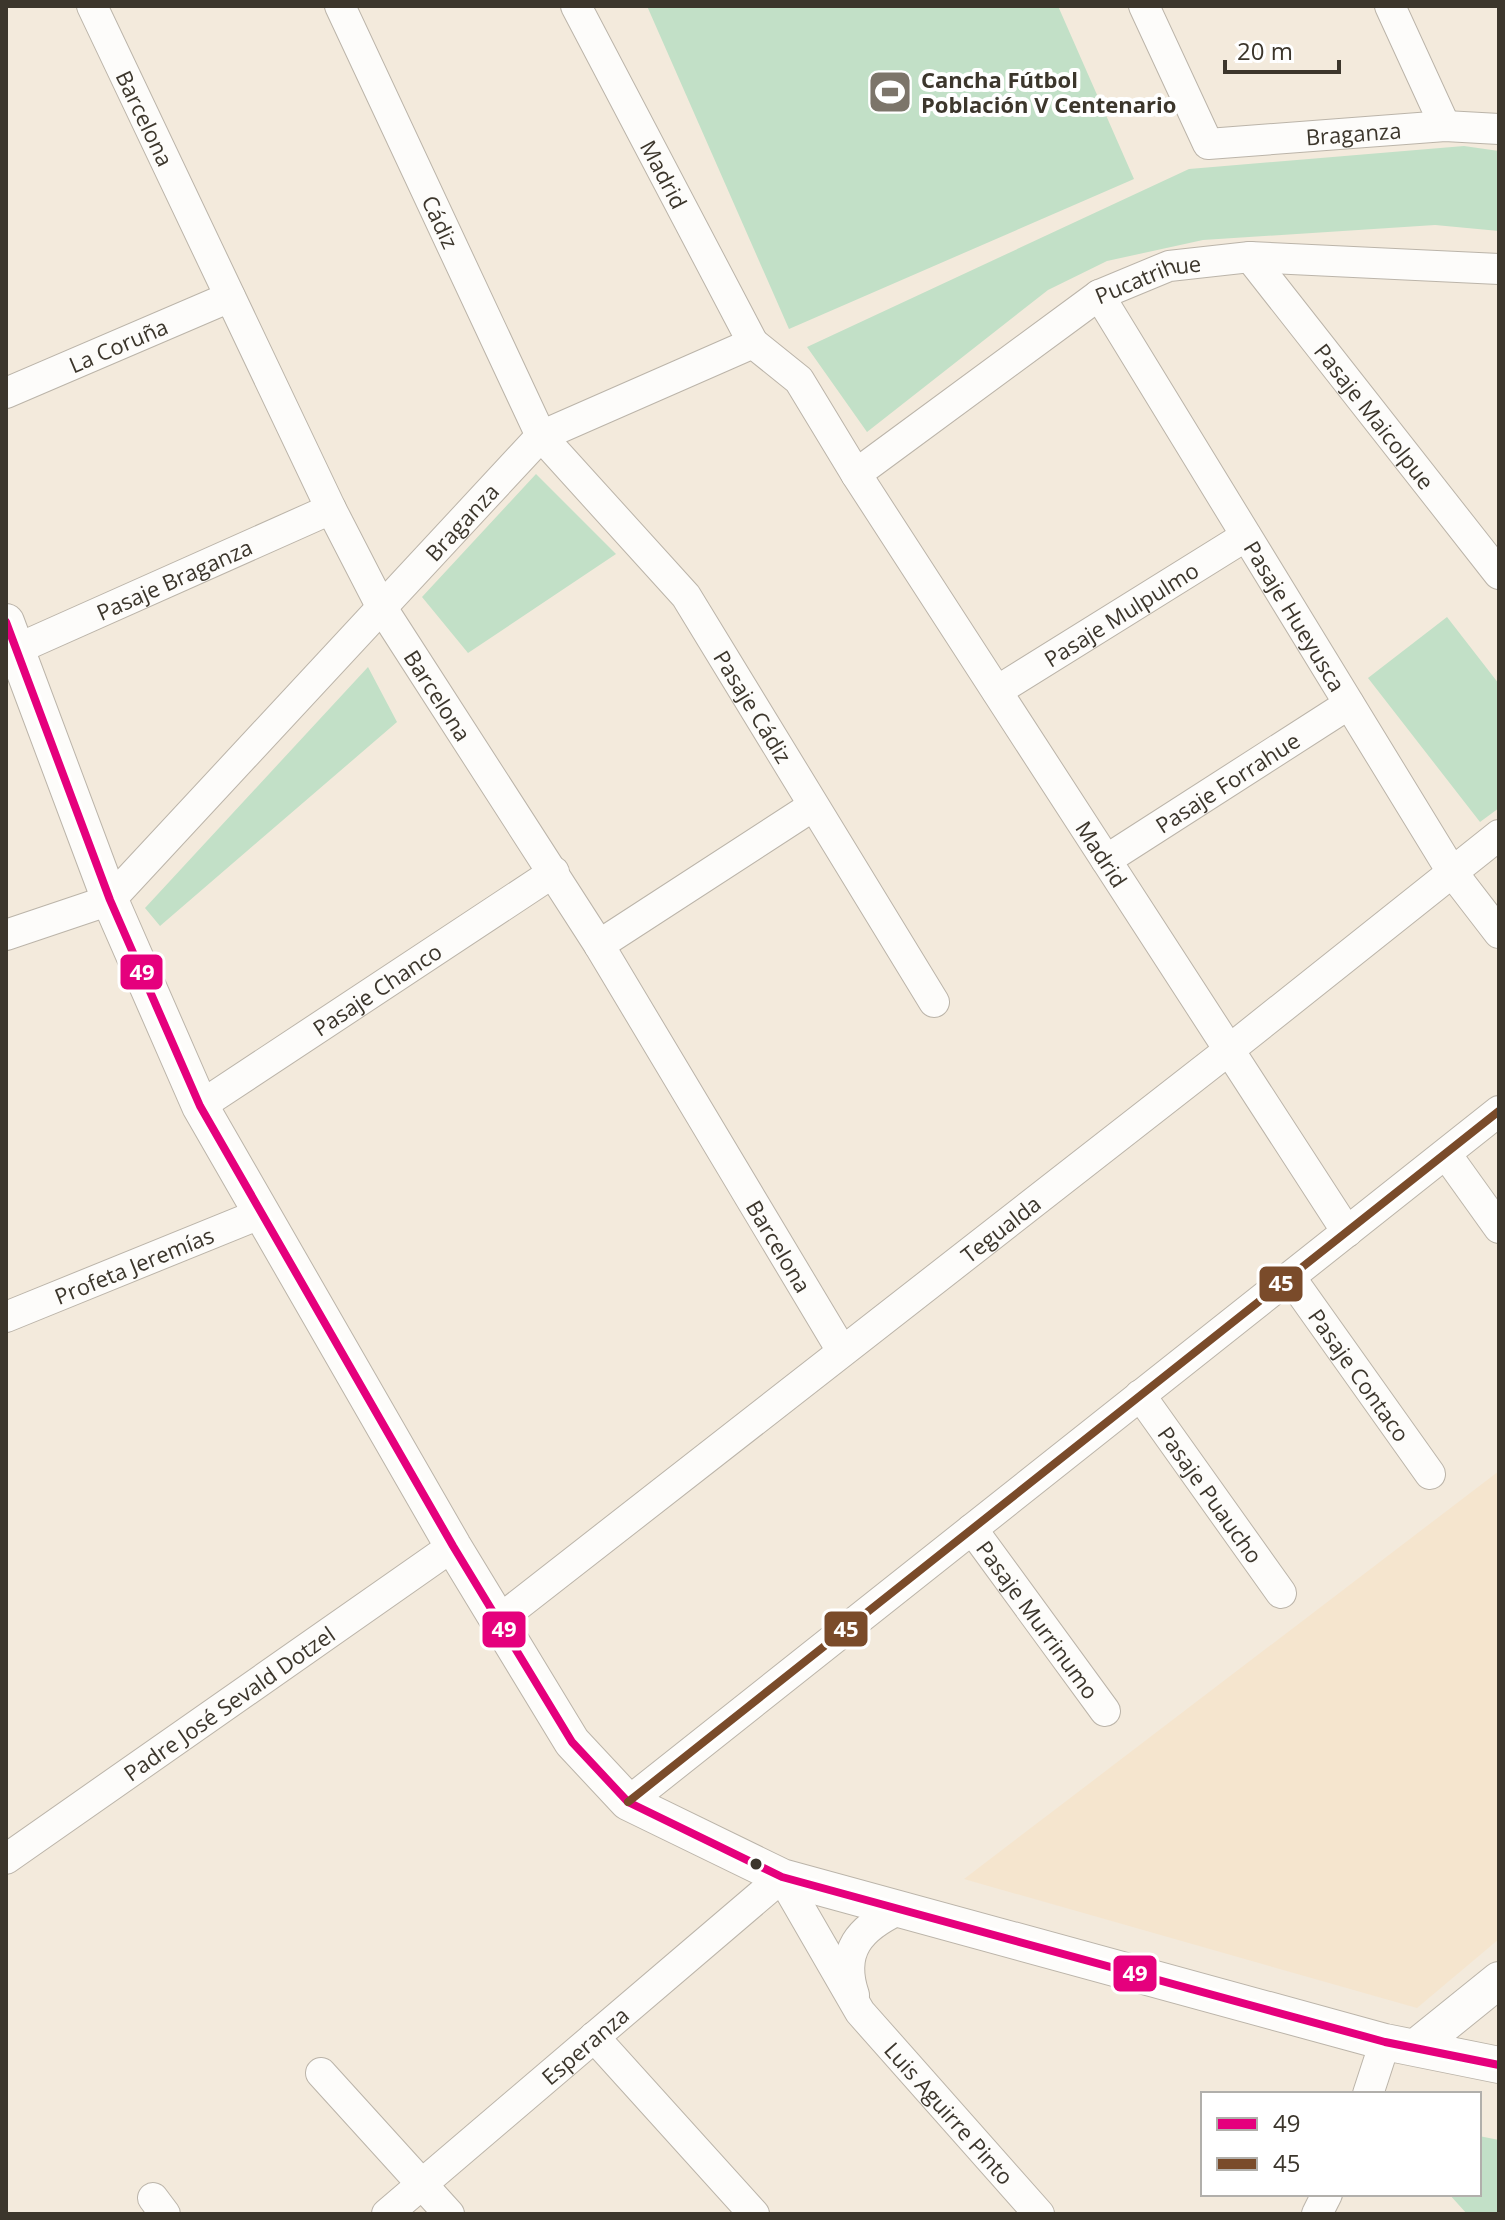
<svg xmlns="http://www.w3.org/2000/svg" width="1505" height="2220" viewBox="0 0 1505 2220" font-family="'Open Sans',sans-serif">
	<rect width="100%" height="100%" fill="#f3eadc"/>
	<path fill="#f5e5ce" d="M1499,1471v468l-82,69 -453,-129z"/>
	<path fill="#c2e0c7" d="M647,6h411l76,173 -345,150z
		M1464,146l35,5v80l-64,-6 -232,15 -96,21 -59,29 -181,142 -60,-85 382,-178z
		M536,474l80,80 -148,99 -46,-56z
		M1447,617l52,67v124l-19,14 -112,-144z
		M368,667l29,55 -237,204 -15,-18z
		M1479,2136l20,4v74h-32l-18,-20h30z"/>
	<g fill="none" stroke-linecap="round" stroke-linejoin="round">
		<g stroke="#bbb4a9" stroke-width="32">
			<g id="minor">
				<path id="s1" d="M92,6l239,503 51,99 217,337 243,406"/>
				<path id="s2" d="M340,6l201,430 145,160 248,406"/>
				<path id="s3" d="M576,6l177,337"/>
				<path id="s4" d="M1144,6l64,138 237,-18 54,3"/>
				<path d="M1390,6l55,120"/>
				<path id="s5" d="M1250,257l249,317"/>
				<path id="s6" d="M1099,295l353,577 47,61"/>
				<path id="s7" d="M6,393l224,-96"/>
				<path id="s8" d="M856,474l243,-179 70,-29 81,-9 249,12"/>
				<path id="s9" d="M17,649l314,-140"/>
				<path id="s10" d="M997,691l249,-155"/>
				<path id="s11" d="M1106,860l243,-156"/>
				<path id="s12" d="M6,935l104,-35 431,-464 212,-93 46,37 57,94 491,758"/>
				<path d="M599,945l214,-139"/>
				<path id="s13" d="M200,1106l354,-234"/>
				<path d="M1446,1154l53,74"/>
				<path id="s14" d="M1290,1277l140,197"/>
				<path id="s15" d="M6,1317l256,-104"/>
				<path id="s16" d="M1140,1395l141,198"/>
				<path id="s17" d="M972,1529l133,182"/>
				<path id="s18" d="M499,1620l730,-570 270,-215"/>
				<path d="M628,1802l871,-691"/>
				<path id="s19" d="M6,1859l447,-313"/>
				<path d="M854,1995c-15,-44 6,-67 44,-85"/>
				<path d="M594,2037l160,177"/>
				<path d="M321,2073l128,141"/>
				<path d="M1368,2094l17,-52"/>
				<path d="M153,2198l12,16"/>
				<path id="s20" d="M387,2214l395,-337 78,135 179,202"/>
				<path d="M1317,2214l10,-20"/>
			</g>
		</g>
		<g stroke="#bbb4a9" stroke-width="38">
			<path id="tertiary" d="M6,622l104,278 90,206 253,440 119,196 56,60 154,75 603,165 114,23
				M1416,2047l83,-67"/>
		</g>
		<use href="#minor" stroke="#fdfcfa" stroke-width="30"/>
		<use href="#tertiary" stroke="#fdfcfa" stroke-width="36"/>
		<g stroke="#fff" stroke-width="14">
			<path id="bus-1" d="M6,622l104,278 90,206 253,440 119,196 56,60 154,75 603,165 114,23"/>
		</g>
		<g stroke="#fff" stroke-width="14">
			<path id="bus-2" d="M628,1802l871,-691"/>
		</g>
		<use href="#bus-1" stroke="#e5007d" stroke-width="8"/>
		<use href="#bus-2" stroke="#7a4b2a" stroke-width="8"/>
	</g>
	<defs>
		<g id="stadium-square" transform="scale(2.3)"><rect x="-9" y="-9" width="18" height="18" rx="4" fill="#7c756a" stroke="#fff"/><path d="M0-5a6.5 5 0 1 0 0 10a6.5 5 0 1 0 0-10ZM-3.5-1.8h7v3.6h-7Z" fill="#fff"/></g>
	</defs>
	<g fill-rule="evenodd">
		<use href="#stadium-square" x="890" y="92"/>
	</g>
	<circle fill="#3c362c" stroke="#fff" stroke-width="3" cx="756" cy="1864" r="7"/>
	<g text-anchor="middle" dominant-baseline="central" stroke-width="8" stroke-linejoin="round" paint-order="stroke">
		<g font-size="22" font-weight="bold" fill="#3c362c" stroke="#fff" text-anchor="start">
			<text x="921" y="79">Cancha Fútbol<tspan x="921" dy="25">Población V Centenario</tspan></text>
		</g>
		<g font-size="22" fill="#3c362c" stroke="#fff">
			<text stroke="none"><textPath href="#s1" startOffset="124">Barcelona</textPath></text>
			<text stroke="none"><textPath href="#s4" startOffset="298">Braganza</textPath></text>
			<text stroke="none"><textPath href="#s3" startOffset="190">Madrid</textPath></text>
			<text stroke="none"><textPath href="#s2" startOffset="238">Cádiz</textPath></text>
			<text stroke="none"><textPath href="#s8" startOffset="354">Pucatrihue</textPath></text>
			<text stroke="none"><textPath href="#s7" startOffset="122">La Coruña</textPath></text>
			<text stroke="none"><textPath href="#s5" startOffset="202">Pasaje Maicolpue</textPath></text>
			<text stroke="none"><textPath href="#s12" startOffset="626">Braganza</textPath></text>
			<text stroke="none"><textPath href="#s9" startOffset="172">Pasaje Braganza</textPath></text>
			<text stroke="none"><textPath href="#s10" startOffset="146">Pasaje Mulpulmo</textPath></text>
			<text stroke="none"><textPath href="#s6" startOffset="376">Pasaje Hueyusca</textPath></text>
			<text stroke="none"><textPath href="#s1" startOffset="772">Barcelona</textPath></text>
			<text stroke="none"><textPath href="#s2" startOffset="820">Pasaje Cádiz</textPath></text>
			<text stroke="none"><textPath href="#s11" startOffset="144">Pasaje Forrahue</textPath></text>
			<text stroke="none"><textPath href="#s12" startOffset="1596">Madrid</textPath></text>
			<text stroke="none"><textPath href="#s13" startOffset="212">Pasaje Chanco</textPath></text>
			<text stroke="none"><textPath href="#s18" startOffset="636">Tegualda</textPath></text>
			<text stroke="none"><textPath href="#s1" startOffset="1420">Barcelona</textPath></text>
			<text stroke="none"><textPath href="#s15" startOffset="138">Profeta Jeremías</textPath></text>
			<text stroke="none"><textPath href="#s14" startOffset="120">Pasaje Contaco</textPath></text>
			<text stroke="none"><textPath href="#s16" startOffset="122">Pasaje Puaucho</textPath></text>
			<text stroke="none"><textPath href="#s17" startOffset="112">Pasaje Murrinumo</textPath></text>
			<text stroke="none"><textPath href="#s19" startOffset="272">Padre José Sevald Dotzel</textPath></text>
			<text stroke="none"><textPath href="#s20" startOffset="260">Esperanza</textPath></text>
			<text stroke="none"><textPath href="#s20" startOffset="810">Luis Aguirre Pinto</textPath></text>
		</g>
	</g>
	<g stroke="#fff" stroke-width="3">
		<rect x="119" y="953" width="45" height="38" rx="8" fill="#e5007d"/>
		<rect x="1258" y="1265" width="46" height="38" rx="8" fill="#7a4b2a"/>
		<rect x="823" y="1610" width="46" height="38" rx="8" fill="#7a4b2a"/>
		<rect x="481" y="1610" width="46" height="39" rx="8" fill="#e5007d"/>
		<rect x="1112" y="1954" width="46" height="39" rx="8" fill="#e5007d"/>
	</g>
	<g font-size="22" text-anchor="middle" font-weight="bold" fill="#fff">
		<text x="142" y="980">49</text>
		<text x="1281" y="1291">45</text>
		<text x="846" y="1637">45</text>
		<text x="504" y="1637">49</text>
		<text x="1135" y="1981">49</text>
	</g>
	<rect width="1505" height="2220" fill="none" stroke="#3c362c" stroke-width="16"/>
	<rect x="1201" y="2092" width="280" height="104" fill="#ffffff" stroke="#b1afab" stroke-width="2"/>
	<rect x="1217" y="2118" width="40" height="12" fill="#e5007d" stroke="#b1afab" stroke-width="2"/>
	<text x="1273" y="2132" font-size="24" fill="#3c362c">49</text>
	<rect x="1217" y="2158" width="40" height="12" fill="#7a4b2a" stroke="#b1afab" stroke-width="2"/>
	<text x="1273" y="2172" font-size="24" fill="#3c362c">45</text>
	<path d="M1225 60v12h114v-12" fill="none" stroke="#3c362c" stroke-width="4"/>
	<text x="1237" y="60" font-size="24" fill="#3c362c" stroke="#ffffff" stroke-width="6" paint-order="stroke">20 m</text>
</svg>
